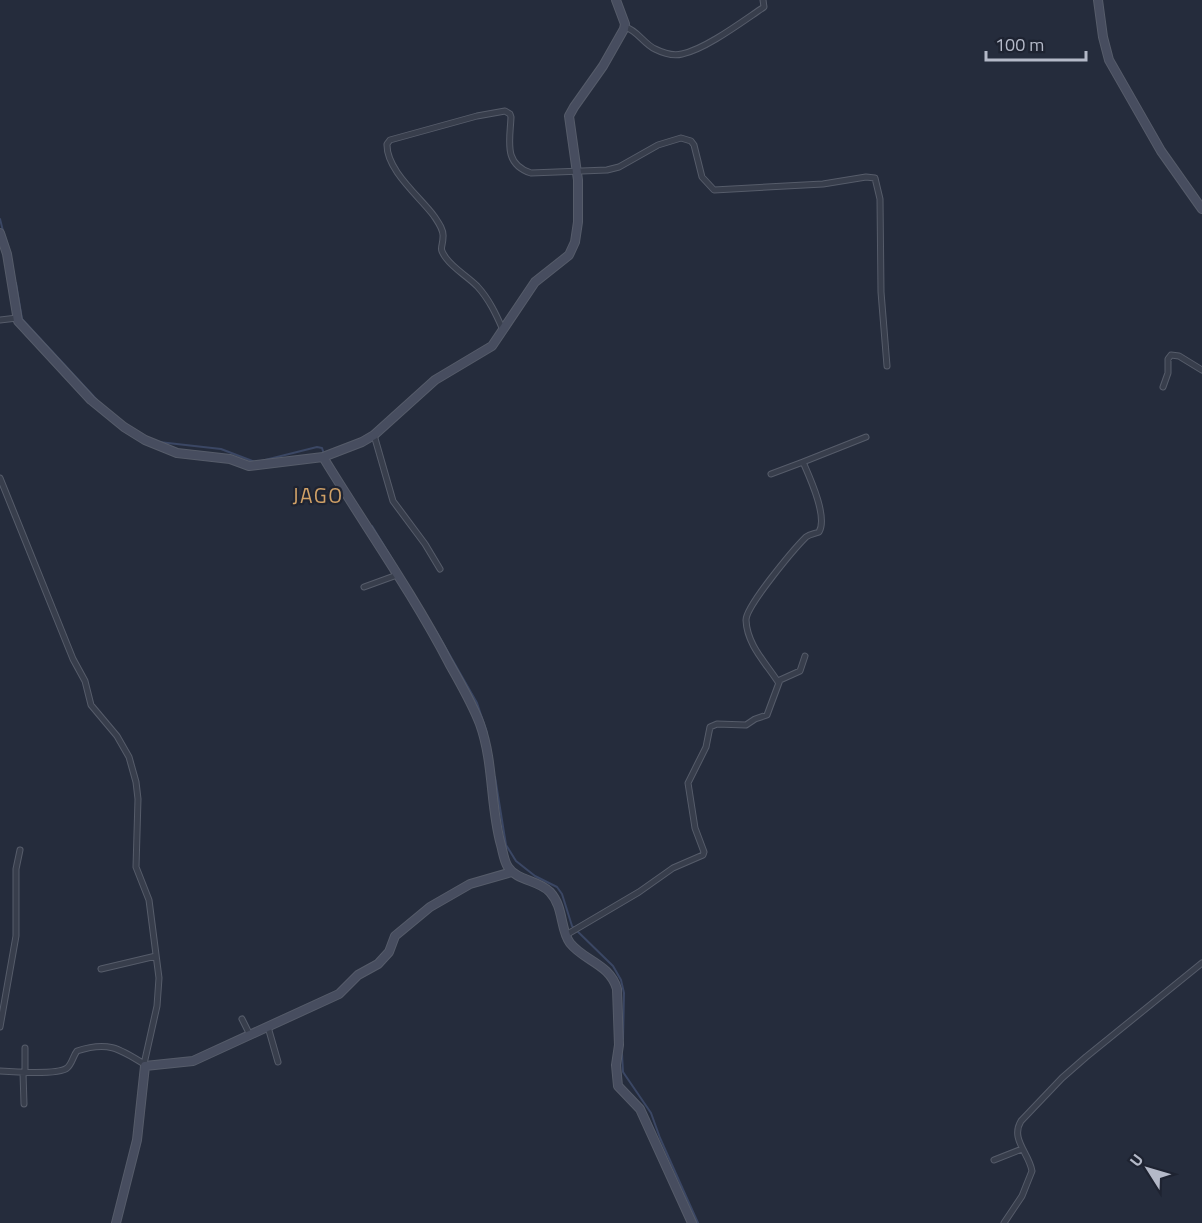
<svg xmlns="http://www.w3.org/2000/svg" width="1202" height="1223" viewBox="0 0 1202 1223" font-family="'Titillium Web',sans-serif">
	<rect width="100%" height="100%" fill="#252c3c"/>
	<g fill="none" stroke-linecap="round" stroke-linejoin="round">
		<path stroke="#3b4764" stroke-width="2" d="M0,219l3,12
			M16,283l6,36 75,81
			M159,442l62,7 34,13
			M261,461l56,-14 5,1 2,6
			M372,526l22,36
			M436,631l41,72 10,30
			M495,777l11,68 10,16 19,15 22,11 5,7 10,32 41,40 8,14 3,13 -1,46
			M622,1054l1,18 28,41 9,25 38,85"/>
		<g stroke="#565c6a" stroke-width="7">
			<path id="street" d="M625,27c12,3 19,17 30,22 8,4 19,7 27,5 24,-5 61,-33 82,-47l-1,-7
				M0,320l17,-2
				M503,330c-7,-16 -14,-31 -26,-44 -10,-10 -23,-17 -31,-28 -8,-11 -3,-10 -3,-21 1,-7 -5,-15 -9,-21 -14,-19 -48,-46 -47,-72l3,-4 87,-24 28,-5 5,3 1,3c-1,24 -8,47 20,56l76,-3 12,-3 39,-22 23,-7 10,3 3,4 8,32 12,13 109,-6 43,-7 9,1 5,21 1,93 6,74
				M1163,387l5,-14v-14l3,-4 8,1 23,14
				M374,435l19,66 32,43 15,25
				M803,462l63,-25
				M771,474l32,-12c7,16 25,55 16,70 -5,2 -9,2 -13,5 -12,12 -60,69 -60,83 1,25 20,43 32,62
				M0,478l73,181 12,22 6,24 26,31 12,21 7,25 2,17 -2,68 13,33 10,78 -2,28 -13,58 1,2
				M364,587l33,-12
				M566,935l73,-43 34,-24 30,-13 1,-3 -9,-24 -7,-45 18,-36 4,-20 7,-3 29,1 9,-6 12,-4 13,-35 20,-9 5,-15
				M101,969l55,-13
				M242,1019l8,16
				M0,1027l16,-91v-67l4,-19
				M268,1027l10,35
				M25,1048v25
				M0,1071c12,1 59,4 67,-3 5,-4 6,-12 10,-17 30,-10 42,-3 67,13
				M23,1073l1,31
				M994,1160l28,-11
				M1004,1223l18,-27 10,-25c-3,-18 -22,-32 -11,-50l41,-43 24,-21 116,-94"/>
		</g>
		<g stroke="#565c6a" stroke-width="10">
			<path id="secondary" d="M1098,0l5,37 6,23 52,91 41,58
				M0,233l7,21 11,67 73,79 33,27 21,13 32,13 53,6 19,7 74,-9c42,69 89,135 126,206 11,20 23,40 31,61 14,39 10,82 21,121 2,7 3,16 7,22 9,14 31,13 42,25 14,15 10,38 20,51 14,18 40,21 47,46l2,56 -3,20 2,21 22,23 52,114
				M323,457l39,-15 12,-7 61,-55 57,-34 43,-64 34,-27 6,-13 3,-20v-42l-9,-64 5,-9 29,-41 21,-37 1,-5 -9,-24
				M116,1223l21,-83 8,-74 48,-5 146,-67 19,-19 20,-11 11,-12 6,-16 35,-29 40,-23 42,-12"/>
		</g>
		<use href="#street" stroke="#383e4c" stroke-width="5"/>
		<use href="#secondary" stroke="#474d5f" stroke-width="8"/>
	</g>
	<g text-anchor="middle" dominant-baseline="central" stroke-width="4.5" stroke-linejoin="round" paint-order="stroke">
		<g font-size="21" letter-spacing="1.5" fill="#d0a167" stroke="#1e2331">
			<text x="318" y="495">JAGO</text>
		</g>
	</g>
	<g transform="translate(1148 1169) rotate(307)" stroke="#1e2331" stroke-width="4.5" paint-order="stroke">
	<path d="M0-4.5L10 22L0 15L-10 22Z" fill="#b4b9c8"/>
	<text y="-9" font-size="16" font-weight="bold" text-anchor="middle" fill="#b4b9c8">U</text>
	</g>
	<path d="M986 51v9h100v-9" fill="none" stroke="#b4b9c8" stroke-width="3"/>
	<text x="995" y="51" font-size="18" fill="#b4b9c8" stroke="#1e2331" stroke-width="4.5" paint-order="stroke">100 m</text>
</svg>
